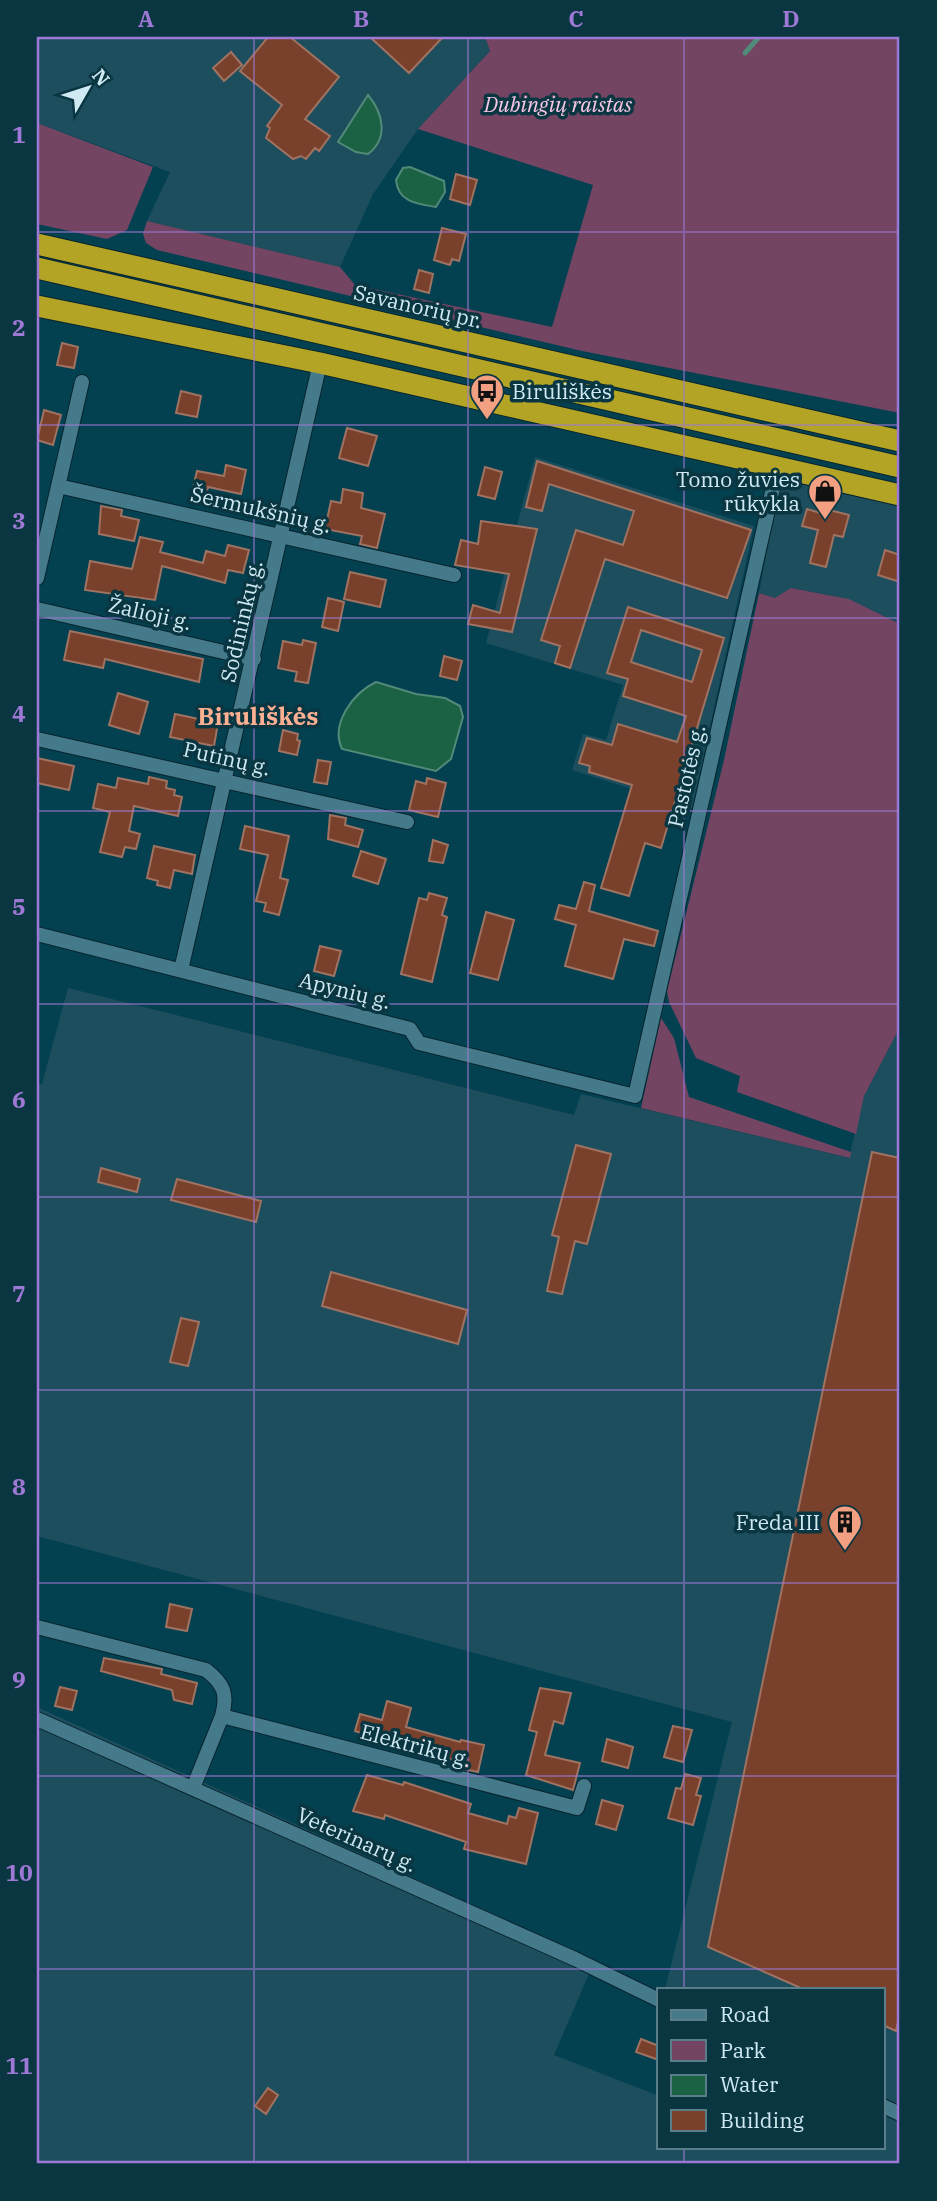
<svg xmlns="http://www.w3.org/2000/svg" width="937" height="2201" viewBox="0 0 937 2201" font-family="'IBM Plex Serif',serif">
	<rect width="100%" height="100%" fill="#034151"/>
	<path fill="#1d4e5d" d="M37,37h448l5,14 -72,78 -45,65 -33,73 -193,-46 23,-49 -133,-49z
		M535,457l219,69 -62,282 -120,-38 11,-36 23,6 17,-55 -137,-42z
		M801,477l99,24v123l-51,-25 -57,-11 -17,10 -16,-5 19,-101 7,-10z
		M68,988l506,127 7,-21 268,64 15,-62 36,-69v1137h-863v-457l558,253 -41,95 105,41v51h224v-158h-218l67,-267 -695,-186v-453l5,1z"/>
	<path fill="#734563" d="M485,37h415v376l-318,-62 -425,-101 -11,-7 -3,-9 4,-13 193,46 15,18 197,42 41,-142 -175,-56 72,-78z
		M37,123l116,44 -26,63 -20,9 -70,-15z
		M791,588l58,11 51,25v403l-36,69 -8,38 -119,-42 3,-16 -44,-18 -27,-56 -2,-11 57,-231 35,-167 16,5z
		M661,1018l13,20 15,59 162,55 -1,6 -209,-50z"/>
	<path fill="#1b6144" stroke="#518a78" stroke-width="2" d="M368,95c15,18 21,43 0,59l-12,-2 -18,-10z
		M410,167l34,14 1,11 -9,15c-19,-3 -38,-5 -40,-27l7,-12z
		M376,682l40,12 29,4 15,8 3,11 -12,42 -15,12 -94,-22c-12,-25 11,-56 34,-67z"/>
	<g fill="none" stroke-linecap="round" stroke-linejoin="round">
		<path stroke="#518a78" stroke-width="5" d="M745,53l14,-16"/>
	</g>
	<path fill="#79412c" stroke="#9f7261" stroke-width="2" fill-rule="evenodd" d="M268,37h22l49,40 -34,42 25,17 -11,15 -4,-3 -9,11 -5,-3 -8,3 -27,-21 4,-10 -3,-2 15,-21 -42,-34z
		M370,37h73l-34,36z
		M231,52l11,13 -18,16 -11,-13z
		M456,174l21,6 -7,25 -20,-6z
		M442,228l24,6 -7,27 -7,-2 -2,6 -16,-5z
		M419,270l14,4 -4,19 -15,-4z
		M62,343l16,4 -4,21 -17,-3z
		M181,391l20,5 -4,21 -21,-4z
		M44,410l17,5 -8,30 -16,-5z
		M347,428l30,8 -9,30 -29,-8z
		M537,461l214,69 -24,68 -122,-39 -35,109 -15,-5 5,-17 -19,-6 35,-110 47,15 11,-34 -85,-27 -7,27 -16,-4z
		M226,465l20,5 -5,24 -33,-7 -1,4 -14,-3 4,-17 27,5z
		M485,467l17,5 -7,27 -17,-4z
		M343,489l20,4 -2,15 24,6 -8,34 -17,-4 2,-8 -37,-7 6,-28 10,2z
		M101,506l21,4 -1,6 18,4 -5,21 -35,-7z
		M807,509l20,6 2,-5 20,5 -6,22 -9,-2 -8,32 -16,-4 8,-33 -16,-4z
		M481,521l56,8 -25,103 -44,-8 5,-19 27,8 9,-39 -54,-9 6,-25 17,4z
		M140,537l23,5 -3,10 43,11 3,-12 19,5 3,-11 21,5 -6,23 -15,-3 -3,13 -63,-17 -7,34 -70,-10 5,-29 42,8z
		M885,550l15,5v27l-22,-7z
		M350,572l36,8 -6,27 -36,-8z
		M328,598l16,4 -6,29 -16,-4z
		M628,607l96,31 -63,210 -16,-5 -16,53 -28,-8 31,-103 -43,-13 1,-6 -11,-3 8,-25 25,7 6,-21 59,18 9,-26 -63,-20 5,-17 -21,-6zM641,630l61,20 -10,32 -61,-20z
		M70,631l133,28 -4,23 -94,-23 -2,9 -39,-8z
		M303,640l13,3 -8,40 -13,-2 2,-9 -19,-4 5,-27 19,4z
		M444,656l18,5 -5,19 -17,-4z
		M118,693l30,9 -9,32 -30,-9z
		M175,714l43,9 -4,23 -44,-9z
		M283,730l15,4 -1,6 3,1 -3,14 -18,-4z
		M37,758l37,8 -5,24 -32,-7z
		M318,760l13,2 -4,22 -13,-2z
		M149,777l18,4 -1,7 9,2 -1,5 8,2 -4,19 -44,-10 -5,25 11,3 -4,15 -11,-2 -3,10 -22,-5 10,-40 -17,-4 5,-24 18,4 2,-10 30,6z
		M427,778l19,5 -8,34 -29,-7 7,-29 10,3z
		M330,815l16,3 -1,7 18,5 -5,17 -30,-8z
		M245,826l44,10 -9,42 8,2 -9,35 -15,-4 2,-8 -10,-2 12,-46 -28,-6z
		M433,840l15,5 -5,18 -14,-2z
		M154,846l41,9 -3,19 -18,-4 -4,18 -13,-3 1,-4 -11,-3z
		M361,851l25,8 -8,25 -25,-8z
		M584,882l11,3 -6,26 69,20 -4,15 -30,-7 -11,40 -48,-13 11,-41 -21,-6 4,-14 17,4z
		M429,893l18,5 -5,17 5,2 -15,65 -31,-8 18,-76 8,2z
		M486,912l28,8 -16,60 -28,-7z
		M320,946l21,5 -7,25 -20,-5z
		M576,1145l35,9 -24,90 -12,-3 -13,53 -15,-3 12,-54 -7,-2z
		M872,1152l28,6v854l-4,19 -13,-6v-36h-80l-95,-42z
		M101,1168l39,11 -3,13 -39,-10z
		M177,1179l84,22 -5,21 -85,-22z
		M331,1272l136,38 -9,34 -136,-38z
		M181,1318l18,4 -11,44 -18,-4z
		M170,1604l22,5 -5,22 -21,-4z
		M104,1658l58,11 -1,5 36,9 -5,21 -18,-4 -2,-10 -71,-19z
		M60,1687l17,4 -5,19 -17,-4z
		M540,1688l31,5 -8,31 -9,-3 -9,34 35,8 -7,27 -47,-15 11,-43 -8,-2z
		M387,1701l24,7 -5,19 54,15 1,-2 23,5 -6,27 -14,-3 2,-7 -28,-5 -83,-26 5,-17 22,6z
		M673,1726l19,4 -9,32 -19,-5z
		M607,1739l26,8 -5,21 -26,-7z
		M685,1774l16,4 -5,17 5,1 -8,29 -25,-7 8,-30 5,1z
		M367,1775l36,10 1,-3 67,22 -3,9 39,11 2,-8 7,2 3,-10 19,5 -12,51 -62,-15 2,-7 -81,-27 -1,4 -31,-8z
		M602,1800l21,6 -7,24 -20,-6z
		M641,2039l18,7v14l-23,-8z
		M268,2088l10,7 -12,19 -11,-8z"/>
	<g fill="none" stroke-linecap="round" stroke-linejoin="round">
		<g stroke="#08252e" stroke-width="16">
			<path id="street" d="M58,486l396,89
				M37,578l45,-196
				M37,609l217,50
				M37,739l370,83
				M37,934l373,95 9,14 216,53 143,-630
				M181,970l139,-607
				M37,1627l169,43c18,14 22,24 16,46
				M37,1719l538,240 84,41
				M193,1788l29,-72 355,92 7,-22
				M883,2106l17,8"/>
		</g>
		<g stroke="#08252e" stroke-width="23">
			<path id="highway" d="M37,244l863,197
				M37,268l863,199
				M37,306l283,57 580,132"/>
		</g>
		<use href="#street" stroke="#457a8b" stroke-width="14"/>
		<use href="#highway" stroke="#b4a426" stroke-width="21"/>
	</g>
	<path fill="none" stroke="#9d78d4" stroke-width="2" stroke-opacity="0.55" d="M254,37v2127M468,37v2127M684,37v1952M37,232h863M37,425h863M37,618h863M37,811h863M37,1004h863M37,1197h863M37,1390h863M37,1583h863M37,1776h863M37,1969h863M684,2147v17"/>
	<defs>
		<g id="bus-pin" transform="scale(1.75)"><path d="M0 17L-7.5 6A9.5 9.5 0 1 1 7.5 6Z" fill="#f2a081" stroke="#0a3642"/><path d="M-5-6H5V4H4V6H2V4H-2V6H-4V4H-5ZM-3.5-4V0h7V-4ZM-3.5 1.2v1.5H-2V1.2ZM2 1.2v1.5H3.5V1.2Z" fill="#111"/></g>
		<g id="shop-pin" transform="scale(1.75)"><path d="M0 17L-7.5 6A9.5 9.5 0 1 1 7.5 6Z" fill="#f2a081" stroke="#0a3642"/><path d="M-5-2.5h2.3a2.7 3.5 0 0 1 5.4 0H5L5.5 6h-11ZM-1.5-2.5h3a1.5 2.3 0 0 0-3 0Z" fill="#111"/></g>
		<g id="building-pin" transform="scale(1.75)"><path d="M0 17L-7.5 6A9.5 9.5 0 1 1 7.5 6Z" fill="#f2a081" stroke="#0a3642"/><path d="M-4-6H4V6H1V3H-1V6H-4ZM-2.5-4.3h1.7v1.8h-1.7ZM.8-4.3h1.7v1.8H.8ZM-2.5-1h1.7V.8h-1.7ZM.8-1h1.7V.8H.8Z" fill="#111"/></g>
	</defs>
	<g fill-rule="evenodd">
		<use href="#bus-pin" x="487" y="391"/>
		<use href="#shop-pin" x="825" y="491"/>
		<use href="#building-pin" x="845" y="1522"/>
	</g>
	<g text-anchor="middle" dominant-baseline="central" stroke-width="7" stroke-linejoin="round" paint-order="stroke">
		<g font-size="21" font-style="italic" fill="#fac8e7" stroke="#0a3642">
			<text x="558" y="104">Dubingių raistas</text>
		</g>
		<g font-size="21" fill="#cfeaf3" stroke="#0a3642">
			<text transform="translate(418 306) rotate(13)">Savanorių pr.</text>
			<text transform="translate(261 509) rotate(13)">Šermukšnių g.</text>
			<text transform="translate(150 613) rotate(13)">Žalioji g.</text>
			<text transform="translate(241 621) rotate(-77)">Sodininkų g.</text>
			<text transform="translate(227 758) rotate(13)">Putinų g.</text>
			<text transform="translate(686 776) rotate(-77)">Pastotės g.</text>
			<text transform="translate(345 990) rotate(14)">Apynių g.</text>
			<text transform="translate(416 1745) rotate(15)">Elektrikų g.</text>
			<text transform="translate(357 1839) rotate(24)">Veterinarų g.</text>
		</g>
		<g font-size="21" fill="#cfeaf3" stroke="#0a3642" text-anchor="end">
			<text x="512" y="391" text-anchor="start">Biruliškės</text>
			<text x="800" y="479">Tomo žuvies<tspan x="800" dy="24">rūkykla</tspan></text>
			<text x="820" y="1522">Freda III</text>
		</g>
		<g font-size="24" font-weight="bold" fill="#feb093" stroke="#0a3642">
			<text x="258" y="716">Biruliškės</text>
		</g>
	</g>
	<rect width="937" height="2201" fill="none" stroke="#0a3642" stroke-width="77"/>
	<rect x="657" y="1988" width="228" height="161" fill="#0a3642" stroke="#597e89" stroke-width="2"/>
	<rect x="671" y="2010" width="35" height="10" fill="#457a8b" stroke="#597e89" stroke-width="2"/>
	<text x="720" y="2022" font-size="21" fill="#cfeaf3">Road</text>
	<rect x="671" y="2040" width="35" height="21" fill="#734563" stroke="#597e89" stroke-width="2"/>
	<text x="720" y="2058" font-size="21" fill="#cfeaf3">Park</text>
	<rect x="671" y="2075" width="35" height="21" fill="#1b6144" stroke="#597e89" stroke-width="2"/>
	<text x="720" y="2092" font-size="21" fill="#cfeaf3">Water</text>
	<rect x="671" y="2110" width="35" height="21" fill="#79412c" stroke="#597e89" stroke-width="2"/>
	<text x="720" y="2128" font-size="21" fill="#cfeaf3">Building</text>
	<g transform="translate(88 88) rotate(51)" stroke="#0a3642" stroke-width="5" paint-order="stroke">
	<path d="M0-5L12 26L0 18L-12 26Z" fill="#cfeaf3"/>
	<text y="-10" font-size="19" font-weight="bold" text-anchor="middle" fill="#cfeaf3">N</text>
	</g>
	<rect x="38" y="38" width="860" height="2124" fill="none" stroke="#9d78d4" stroke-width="2.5"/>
	<g font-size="23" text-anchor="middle" font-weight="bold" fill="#9d78d4">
		<text x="146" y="27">A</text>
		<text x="361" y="27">B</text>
		<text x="576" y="27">C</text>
		<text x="791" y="27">D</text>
		<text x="19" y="143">1</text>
		<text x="19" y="336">2</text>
		<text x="19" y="529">3</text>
		<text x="19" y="722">4</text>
		<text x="19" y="915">5</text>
		<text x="19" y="1108">6</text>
		<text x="19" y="1302">7</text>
		<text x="19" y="1495">8</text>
		<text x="19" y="1688">9</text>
		<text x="19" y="1881">10</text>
		<text x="19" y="2074">11</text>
	</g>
</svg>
